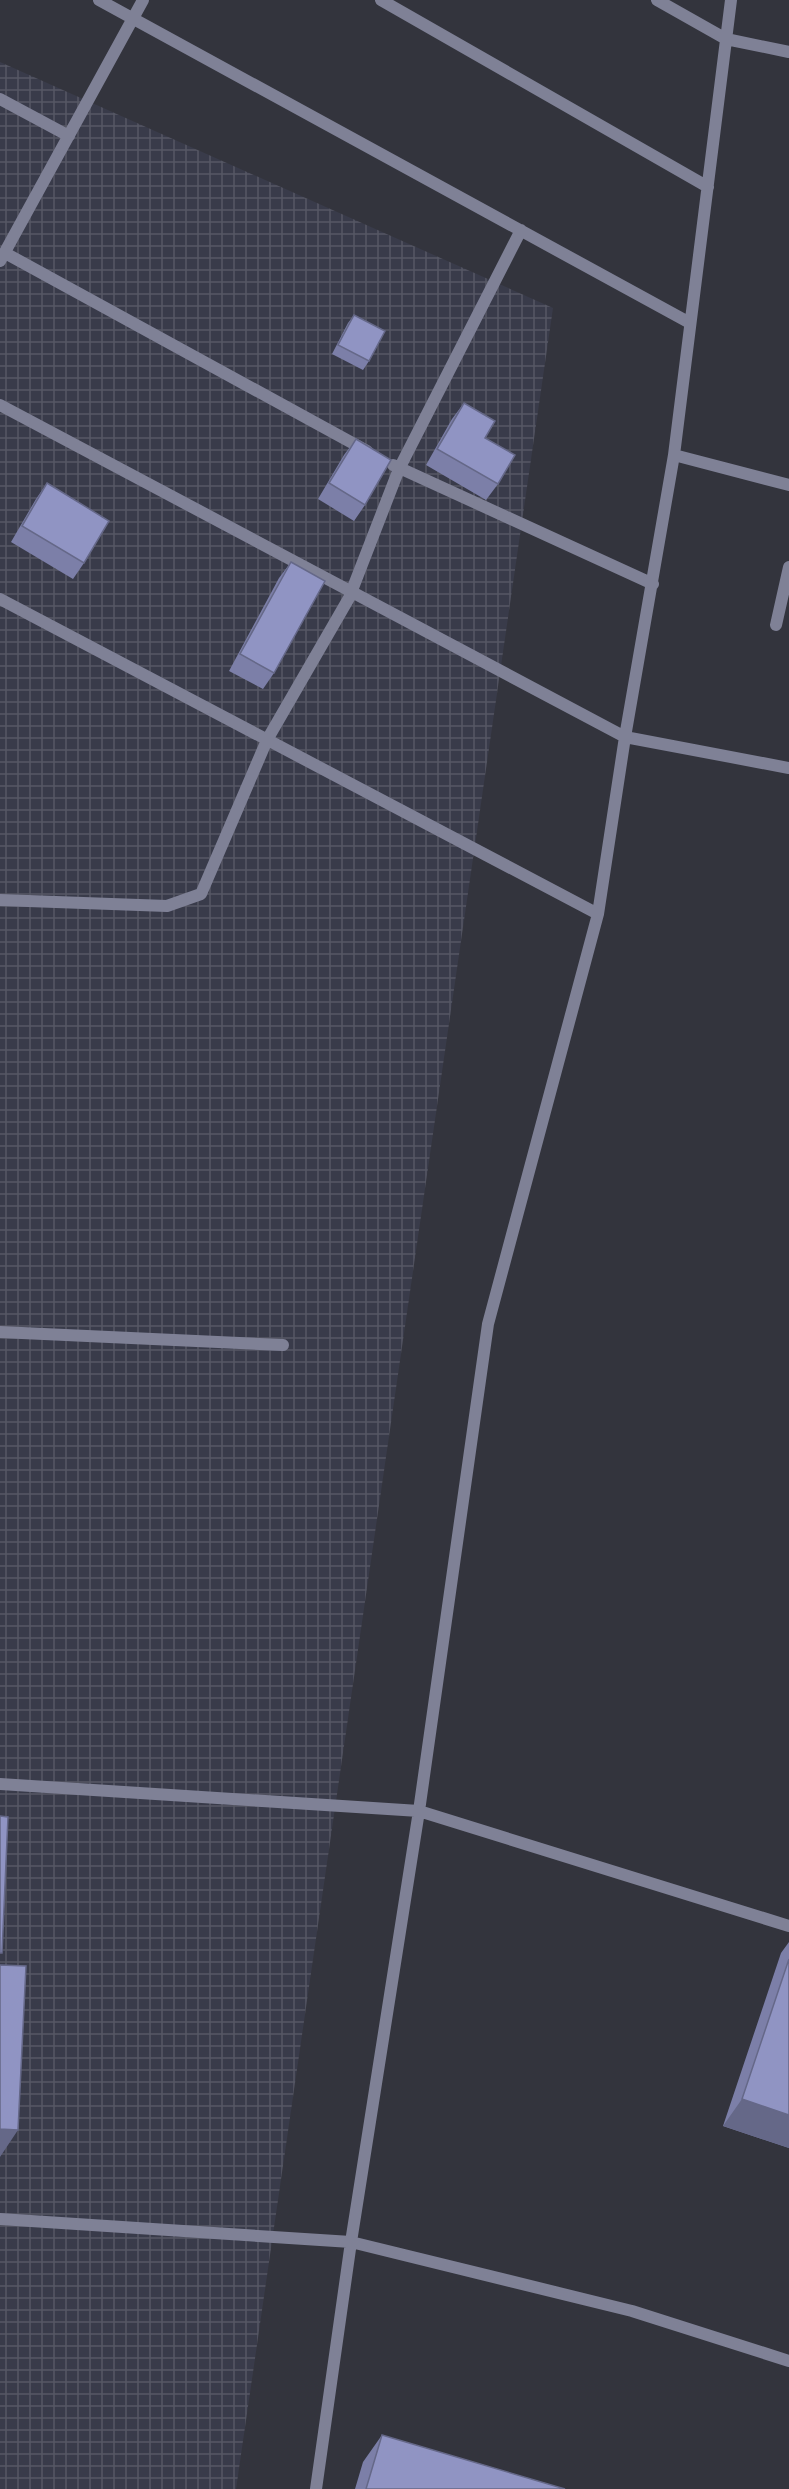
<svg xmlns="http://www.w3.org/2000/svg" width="789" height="2489" viewBox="0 0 789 2489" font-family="Lora,serif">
	<defs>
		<pattern id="industrial-grid" width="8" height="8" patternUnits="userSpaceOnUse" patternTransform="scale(1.5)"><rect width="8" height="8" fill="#393b4a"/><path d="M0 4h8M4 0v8" fill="none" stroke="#565764"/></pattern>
	</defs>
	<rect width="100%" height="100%" fill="#33343d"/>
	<path fill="url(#industrial-grid)" d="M0,62l553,246 -317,2181h-236z"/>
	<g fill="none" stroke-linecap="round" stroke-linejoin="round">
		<path stroke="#7f8196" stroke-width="12" d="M99,0l591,323
			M381,0l327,187
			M657,0l69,39 63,13
			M0,99l69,37
			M5,253l362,198
			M0,261l143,-261
			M0,405l625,332 164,31
			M674,455l115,30
			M393,465l260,119
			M0,599l598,315 27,-177 49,-282 57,-455
			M776,625l13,-58
			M0,900l167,6 34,-12 66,-154 82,-142 50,-129 122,-239
			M0,1332l283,13
			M0,1784l419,27 370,115
			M0,2219l351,23 281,69 157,50
			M316,2489l35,-247 68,-431 69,-487 110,-410"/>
	</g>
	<path fill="#7c7fa8" d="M354,315l15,46 -6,9 -31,-16 16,-31z
		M464,403l21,35 13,46 -12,16 -60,-35 26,-46z
		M356,439l9,66 -11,16 -36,-22 26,-44z
		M47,483l37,80 -11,16 -62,-37 25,-43z
		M291,562l-17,111 -11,16 -34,-18 50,-93z
		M789,1942v206l-66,-22 58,-173z
		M382,2435l183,54h-210l8,-27z"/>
	<path fill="#656888" d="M742,2099l47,16v33l-66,-22z
		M0,2129l18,1 -18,27z"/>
	<path fill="#9094c3" stroke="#656888" stroke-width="1.5" d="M354,315l31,16 -16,30 -31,-16z
		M464,403l31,18 -10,17 30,17 -17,29 -61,-35z
		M356,439l35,21 -26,45 -36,-22z
		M47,483l62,38 -25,42 -62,-37z
		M291,562l34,19 -51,92 -34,-19z
		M0,1816l8,1 -6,136h-2z
		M789,1959v156l-47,-16z
		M0,1965l26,1 -8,164 -18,-1z
		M382,2435l183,54h-199z"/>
</svg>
